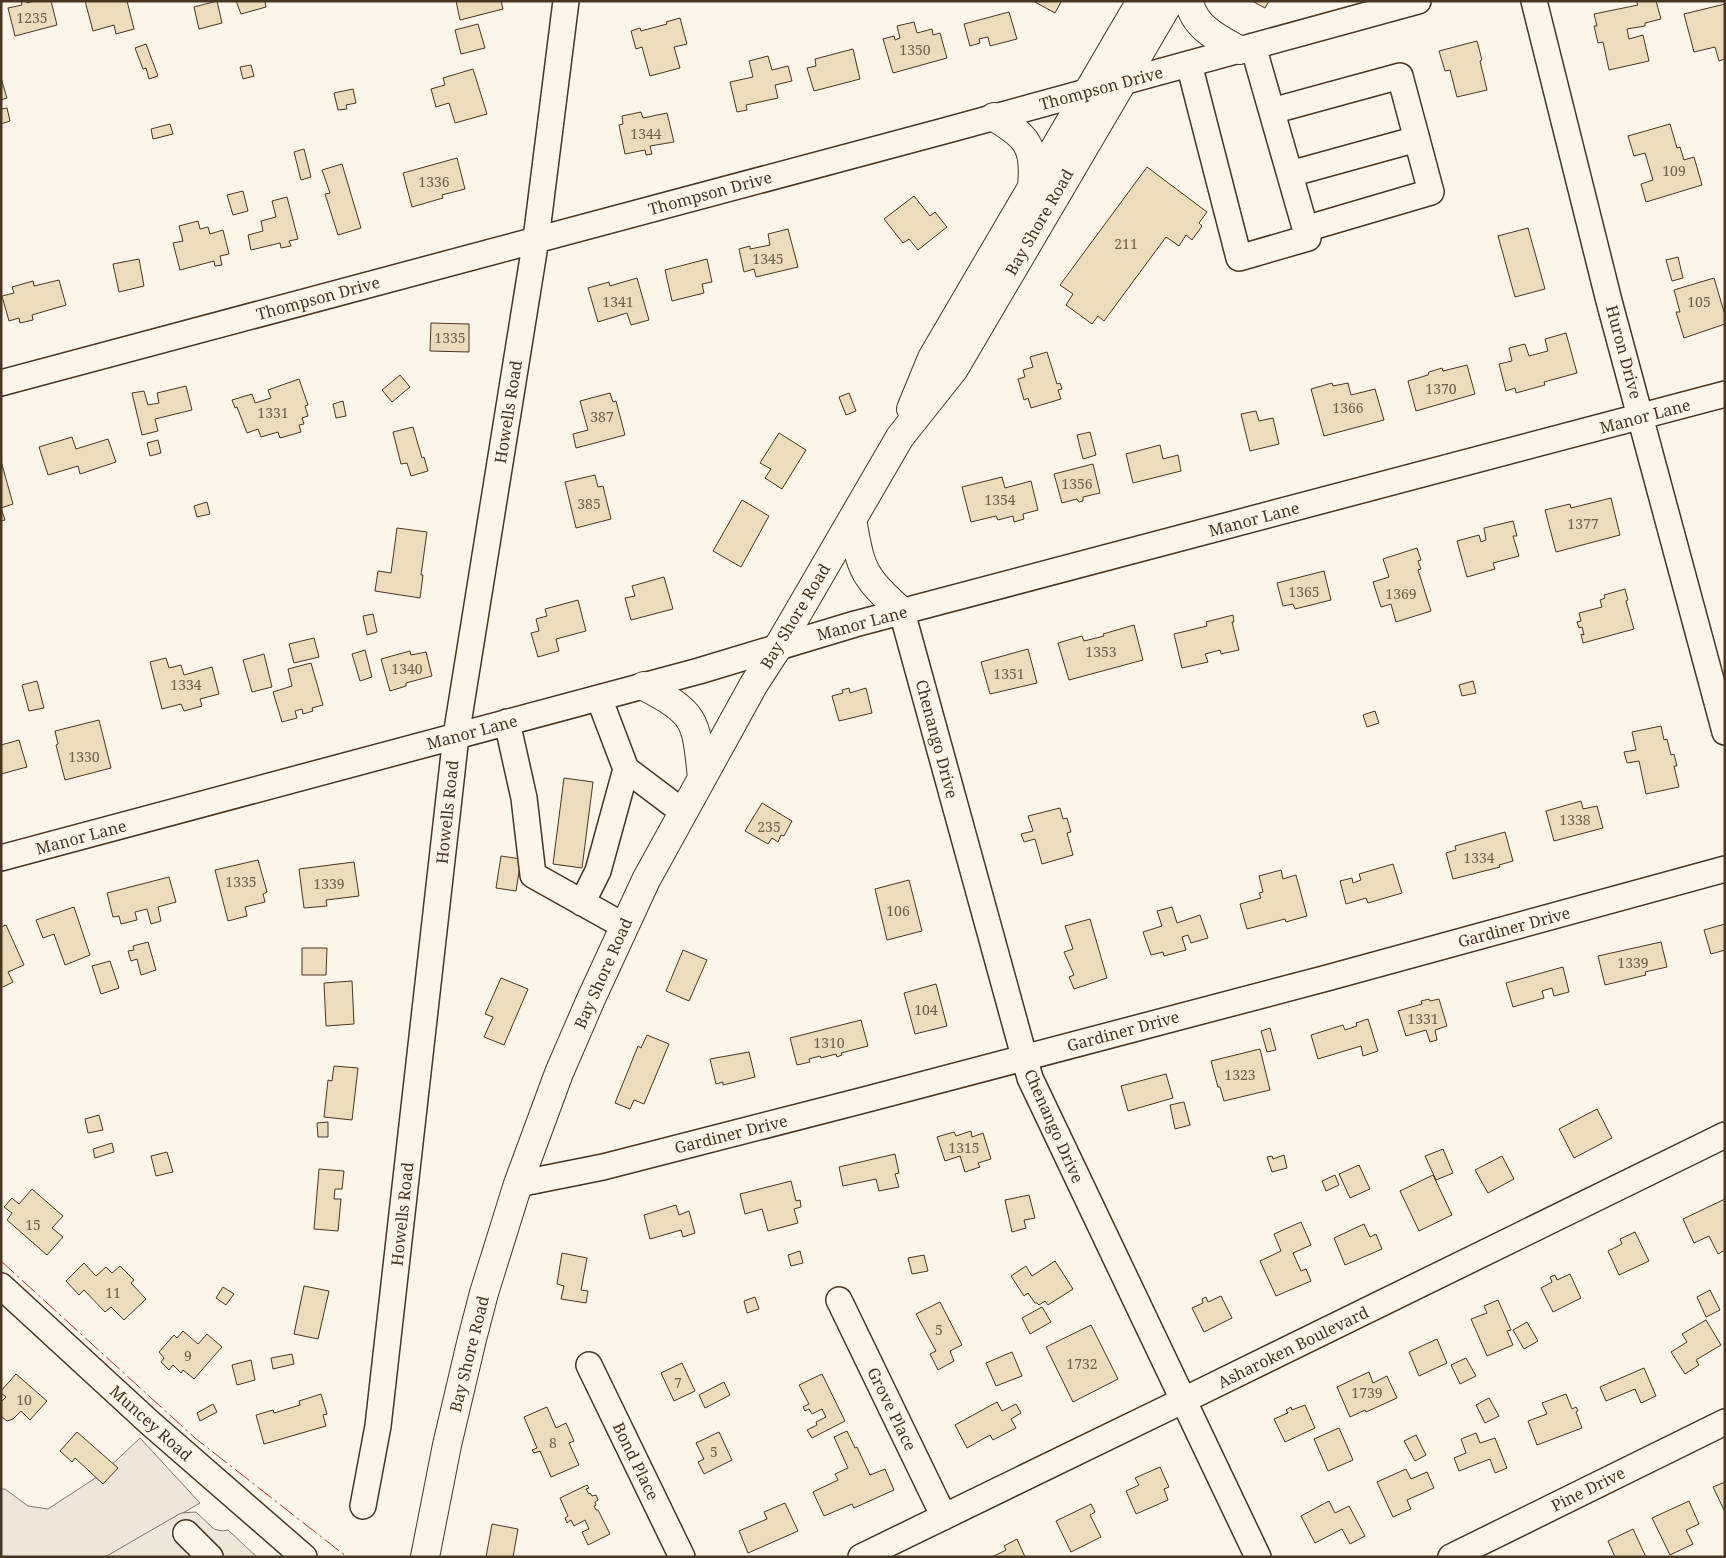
<svg xmlns="http://www.w3.org/2000/svg" width="1726" height="1558" viewBox="0 0 1726 1558" font-family="'Noto Serif',serif">
	<rect width="100%" height="100%" fill="#fbf6e9"/>
	<path fill="#ede6d9" stroke="#887966" d="M140,1438l60,65 -93,54h-106v-68h4l23,17 20,3 55,-36z"/>
	<path fill="#ede7d9" stroke="#887966" d="M196,1512l18,17 8,2 6,-1 29,27h-152l76,-44z"/>
	<path fill="#ecdcbc" stroke="#4a3520" d="M21,1h6v2l7,-2h17l6,24 -42,11 -7,-28 14,-3z
		M85,1h42l7,28 -18,5 -2,-9 -21,6z
		M217,1l5,22 -23,6 -5,-22z
		M236,1h29l1,6 -25,7z
		M456,1h45l2,8 -43,11z
		M1033,1h27l1,1 -6,11z
		M1252,1h17l-4,7z
		M1636,1h20l5,18 -16,4v3l-18,3 2,10 14,-4 6,26 -40,9 -6,-28 -5,1 -4,-17h3l-3,-12 44,-9z
		M1725,4v55l-6,2 -4,-14 -21,5 -10,-38z
		M1009,12l8,27 -27,7 -2,-9 -9,2 1,4 -10,3 -6,-22z
		M680,18l7,26 -13,3 6,21 -30,8 -8,-29 -6,2 -5,-18 9,-3 1,3 26,-7 -1,-2z
		M914,22l3,11 15,-4 1,6 7,-2 7,25 -54,15 -10,-34 11,-3 1,4 5,-2 -3,-12z
		M478,24l7,24 -24,6 -6,-24z
		M1477,41l5,19 -2,1 7,29 -30,7 -7,-27 -5,1 -6,-20z
		M146,44l12,32 -9,3 -3,-11 -3,1 -8,-21z
		M853,49l7,30 -46,12 -7,-23 9,-2 -1,-7z
		M768,56l4,14 16,-4 4,15 -17,4 3,13 -32,7 1,5 -10,2 -7,-30 23,-5 -4,-16z
		M251,65l3,11 -11,3 -3,-12z
		M473,69l14,45 -32,9 -6,-20 -13,4 -5,-18 14,-4 -2,-7z
		M1,78l6,20 -6,2z
		M353,89l3,14 -10,2 1,4 -9,1 -4,-17z
		M7,108l3,13 -9,3v-15z
		M641,112l2,6 24,-5 7,29 -24,4 2,8 -6,1 -1,-5 -20,4 -6,-29 4,-1 -1,-8z
		M170,124l3,10 -20,5 -2,-10z
		M1670,124l7,24 3,-1 4,13 10,-3 8,28 -56,17 -5,-18 12,-4 -8,-27 -11,3 -6,-20z
		M304,149l7,28 -10,3 -7,-28z
		M457,158l8,31 -23,6 1,3 -31,9 -9,-34z
		M342,164l19,64 -23,7 -13,-41 5,-1 -8,-23z
		M1147,167l60,45 -8,11 3,3 -10,14 -6,-5 -7,11 -13,-9 -62,84 -6,-5 -6,8 -26,-19 7,-11 -13,-9z
		M243,191l5,20 -15,4 -6,-20z
		M914,196l16,20 5,-4 12,15 -29,23 -9,-11 -6,4 -19,-24z
		M287,197l11,42 -9,2 2,5 -10,2 -1,-5 -29,7 -3,-15 15,-4 -2,-10 15,-4 -4,-16z
		M198,221l2,8 8,-2 2,7 13,-4 6,24 -9,2 2,9 -7,1 -1,-5 -34,9 -7,-27 10,-2 -4,-15z
		M1528,228l17,61 -30,8 -17,-61z
		M788,229l10,38 -42,10 -2,-8 -10,3 -5,-23 11,-3v3l20,-4 -2,-11z
		M1678,257l5,21 -11,3 -6,-21z
		M139,259l5,27 -25,6 -6,-28z
		M707,259l5,23 -10,2 2,9 -32,8 -7,-31z
		M637,278l12,42 -18,5 -4,-12 -29,9 -10,-34 21,-6 1,4z
		M1714,278l11,37v9l-41,14 -8,-26h4l-6,-22z
		M59,280l7,25 -34,10 1,5 -13,3 -1,-5 -10,3 -7,-25 12,-3 -2,-6 21,-6 1,5z
		M431,323l38,1v28l-39,-1z
		M1566,333l11,40 -33,9 1,3 -29,8 -1,-5 -9,3 -7,-27 13,-3 -3,-13 16,-4 4,12 19,-5 -3,-12z
		M1047,352l10,32 3,-1 2,6 -4,1 3,9 -30,9 -3,-10 -4,2 -6,-21 7,-2 -2,-7 10,-3 -3,-10z
		M1467,365l8,29 -59,17 -8,-30 20,-6 1,-3 13,-4 1,3z
		M400,375l10,12 -18,15 -10,-12z
		M299,379l9,26 -3,1 3,10 -6,2 2,6 -5,1 2,7 -21,6 -2,-6 -17,5 -3,-8 -11,4 -10,-26 -2,1 -3,-8 20,-6 3,9 16,-5 -3,-8z
		M1332,383l1,3 15,-3 3,12 24,-6 9,31 -60,16 -13,-47z
		M186,386l6,24 -37,9 3,12 -16,4 -10,-42 12,-2 4,14 11,-2 -2,-10z
		M610,393l3,9 3,-1 9,34 -49,13 -3,-14 15,-4 -8,-29z
		M849,393l7,18 -10,4 -7,-18z
		M343,401l3,15 -10,2 -3,-14z
		M1256,411l3,10 14,-3 6,26 -29,7 -9,-37z
		M413,427l9,31 2,-1 4,14 -17,5 -4,-13 -6,1 -8,-32z
		M1090,432l6,23 -13,4 -6,-24z
		M779,433l27,17 -24,39 -17,-11 6,-9 -11,-6z
		M72,437l4,12 32,-10 8,23 -36,12 -2,-8 -30,9 -9,-28z
		M158,440l3,13 -11,3 -3,-13z
		M1160,445l3,14 15,-4 3,16 -48,12 -7,-29z
		M1,461l12,43 -12,4 4,12 -4,1z
		M1093,464l7,29 -17,4v4l-4,1 -2,-3 -15,4 -8,-29z
		M595,475l3,12 5,-1 8,33 -35,9 -11,-46z
		M1002,477l3,11 26,-7 7,29 -15,4 1,5 -10,3 -1,-6 -15,4 -2,-4 -25,6 -9,-35z
		M1611,498l9,37 -64,17 -11,-42 25,-6 1,4z
		M742,500l27,16 -28,51 -28,-16z
		M207,502l3,12 -13,3 -3,-11z
		M1513,521l4,15h-4l6,20 -26,7 2,6 -28,8 -10,-36 22,-6 2,7 5,-2 -2,-12z
		M397,528l30,4 -6,43h2l-3,23 -45,-7 3,-20 13,2z
		M1417,548l4,12 -3,1 3,8 -3,1 13,41 -35,11 -5,-18 -10,3 -8,-25 16,-5 -6,-18z
		M1324,571l7,29 -36,9 -2,-5 -10,2 -6,-23z
		M664,577l9,32 -42,11 -6,-22 10,-2 -3,-10z
		M1625,589l3,11 -2,1 8,28 -51,14 -2,-9 3,1 -2,-8 -3,1 -2,-6 4,-1 -2,-8 23,-6 -2,-7 5,-2 -1,-3z
		M578,600l8,31 -30,8 3,12 -21,6 -7,-24 8,-2 -3,-12 11,-3 -2,-7z
		M373,614l4,18 -10,3 -4,-19z
		M1233,615l1,7h-2l7,28 -18,4 -1,-4 -15,4 3,8 -26,6 -8,-34 33,-8 -1,-4z
		M1134,625l9,35 -74,20 -11,-37 24,-7 2,5 20,-5 -1,-2z
		M314,638l5,19 -25,6 -5,-19z
		M1028,649l9,34 -47,11 -9,-32z
		M365,650l7,27 -12,4 -8,-27z
		M410,651l1,4 15,-3 6,24 -26,7v3l-16,5 -9,-32z
		M264,654l8,33 -20,5 -9,-32z
		M166,658l3,10 12,-3 3,10 28,-8 7,27 -19,5 2,7 -18,5 -3,-7 -19,5 -12,-47z
		M311,663l12,42 -11,3 1,3 -10,3 -1,-5 -7,2 2,7 -15,4 -9,-30 19,-6 -4,-17z
		M37,681l7,27 -15,3 -7,-26z
		M1473,681l3,12 -14,3 -3,-11z
		M849,688l1,5 16,-5 6,25 -33,8 -7,-25 11,-3 -1,-3z
		M1375,711l4,12 -12,4 -4,-12z
		M99,720l12,48 -46,12 -9,-35 2,-1 -3,-13z
		M1661,726l3,14 3,-1 4,16 3,-1 3,12h-3l5,21 -33,7 -7,-33 -12,2 -3,-11 12,-2 -4,-18z
		M19,740l8,27 -26,7v-29z
		M564,778l29,4 -11,86 -29,-4z
		M1581,801l2,8 14,-3 6,22 -49,13 -8,-30z
		M762,803l30,18 -8,15 -3,-1 -3,7 -6,-4 -4,6 -23,-13z
		M1060,808l3,11 4,-1 4,14 -4,1 6,22 -31,9 -7,-25 -11,3 -3,-8 12,-3 -5,-15z
		M1505,832l8,29 -14,4 1,2 -47,12 -7,-26 10,-3 -1,-4z
		M501,856l20,3 -5,32 -20,-3z
		M258,860l9,32 -4,2 2,8 -20,5 2,9 -19,5 -13,-51z
		M354,862l5,34 -33,4 1,6 -23,2 -5,-39z
		M1393,864l9,29 -34,10 -2,-5 -20,6 -6,-23 12,-3 1,5 8,-3 -2,-6z
		M1281,870l2,9 13,-4 11,41 -21,6 -1,-3 -38,10 -7,-25 21,-6 -2,-5 4,-1 -4,-16z
		M169,877l7,25 -18,5 3,14 -10,3 -4,-15 -12,3 2,8 -16,4 -2,-8 -6,1 -6,-24z
		M909,880l13,51 -35,9 -12,-51z
		M74,907l16,48 -25,10 -11,-31 -11,4 -7,-18z
		M1172,907l5,16 23,-8 8,23 -17,5 -3,-8 -6,2 4,13 -22,6 -1,-4 -12,3 -8,-23 19,-6 -5,-15z
		M1090,919l17,59 -33,11 -5,-12 5,-2 -10,-23 9,-3 -8,-23z
		M1725,924v26l-14,4 -7,-24z
		M6,925l18,40 -16,7 5,10 -12,6v-61z
		M148,942l8,28 -15,5 -4,-16 -6,2 -3,-10 6,-1 -1,-4z
		M1661,942l6,25 -22,5 1,3 -41,10 -7,-29z
		M302,948h25l-1,27h-24z
		M683,950l24,10 -18,41 -23,-10z
		M110,961l9,27 -18,6 -9,-28z
		M1563,967l6,25 -15,4 -2,-8 -10,3 2,7 -31,9 -7,-24z
		M501,978l27,11 -24,56 -20,-8 9,-20 -8,-3z
		M352,981l2,43 -28,2 -2,-43z
		M936,984l11,42 -32,8 -11,-41z
		M1429,999l1,2 9,-2 8,27 -12,4 2,10 -7,2 -4,-12 -20,6 -8,-25 24,-7 -1,-3z
		M1368,1019l10,32 -15,5 -2,-10 -43,13 -7,-24 32,-10 2,5 12,-4 -1,-3z
		M861,1020l7,26 -27,7 1,2 -5,2 -1,-3 -15,4 -1,-2 -11,3 1,3 -13,3 -7,-27z
		M1270,1028l6,22 -9,2 -6,-21z
		M647,1035l22,9 -25,60 -10,-4 -4,9 -15,-6 23,-57 3,2z
		M1260,1049l10,41 -46,11 -4,-14h-2l-7,-26z
		M749,1052l6,25 -32,8v-3l-7,2 -6,-25z
		M334,1066l24,2 -6,52 -28,-3 4,-37 4,1z
		M1166,1074l7,24 -45,13 -7,-25z
		M1184,1102l6,23 -15,4 -5,-24z
		M1597,1109l15,29 -38,20 -15,-29z
		M99,1115l4,15 -15,3 -3,-14z
		M328,1122v15h-10l-1,-14z
		M971,1131l1,6 11,-4 8,26 -13,4 2,4 -15,5 -5,-16 -15,5 -8,-24 17,-5 2,4z
		M112,1143l2,9 -19,6 -2,-9z
		M1443,1149l10,24 -17,7 -11,-24z
		M167,1152l6,20 -17,4 -5,-20z
		M895,1154l4,19 -4,1 4,13 -20,4 -3,-12 -33,7 -4,-19z
		M1284,1155l3,13 -15,4 -5,-15 5,-1 1,3z
		M1502,1156l12,23 -26,14 -13,-23z
		M1359,1165l11,24 -20,9 -11,-24z
		M319,1169l25,2 -2,18h-7l-1,10h7l-3,32 -24,-2z
		M1335,1175l4,10 -13,6 -4,-10z
		M1433,1175l19,40 -33,16 -19,-40z
		M791,1181l5,20 4,-1 1,7 -7,2 4,14 -30,8 -6,-22 -17,5 -5,-20z
		M32,1189l31,27 -11,12 11,9 -16,18 -40,-35 5,-7 -8,-6 8,-9 7,6z
		M1029,1195l6,23 -11,2 2,8 -14,4 -7,-32z
		M1725,1199v51l-7,4 -9,-18 -15,7 -11,-24z
		M676,1205l3,10 10,-4 6,22 -12,4 -2,-7 -31,9 -6,-24z
		M1301,1222l10,23 -18,8 8,18 5,-2 5,12 -35,15 -16,-35 21,-10 -7,-17z
		M1364,1224l6,13 6,-3 6,15 -37,16 -11,-27z
		M1635,1232l14,29 -30,14 -11,-24 14,-7 -2,-5z
		M800,1251l3,12 -12,3 -3,-11z
		M562,1253l25,5 -6,32 7,1 -2,12 -25,-4 3,-13 -7,-2z
		M924,1255l4,16 -16,3 -4,-16z
		M1055,1261l18,28 -25,16 -3,-4 -6,4 -2,-2h-2l-7,-10 -4,3 -13,-20 15,-10 6,10z
		M84,1263l12,13 10,-9 6,6 8,-7 14,14 -3,3 15,16 -22,21 -13,-13 -6,5 -21,-22 -5,5 -13,-14z
		M1570,1274l11,24 -28,14 -12,-24 11,-6 -2,-5 5,-2 2,5z
		M304,1286l25,5 -11,48 -24,-5z
		M223,1287l11,7 -8,11 -10,-7z
		M1710,1290l10,20 -14,7 -9,-20z
		M1221,1296l11,22 -28,14 -12,-24 11,-5 -1,-4 4,-2 2,5z
		M755,1297l4,12 -12,4 -3,-12z
		M1498,1300l13,30 -4,1 6,14 -26,11 -16,-37 16,-6 -3,-7z
		M940,1302l22,43 -12,6 4,10 -16,9 -8,-16 6,-3 -20,-37z
		M1042,1307l9,15 -21,12 -8,-16z
		M1706,1320l15,25 -25,15 3,5 -14,9 -14,-22 16,-10 -5,-8z
		M1527,1322l11,19 -14,8 -11,-19z
		M1091,1325l27,54 -45,23 -27,-55z
		M183,1331l15,13 9,-10 15,13 -28,32 -11,-9 -2,3 -8,-8 -4,5 -8,-8 3,-4 -5,-6 15,-17 3,3z
		M1437,1339l10,24 -28,13 -10,-24z
		M1012,1352l10,24 -26,10 -10,-23z
		M292,1354l2,10 -21,5 -2,-11z
		M1466,1358l10,18 -16,8 -9,-19z
		M251,1360l4,20 -18,5 -5,-20z
		M682,1363l13,28 -21,10 -13,-28z
		M1644,1368l12,28 -15,7 -6,-14 -29,12 -6,-14z
		M1369,1372l4,11 14,-7 10,22 -31,14 -1,-2 -15,7 -13,-30z
		M16,1374l31,27 -17,19 -9,-9 -8,8 -6,2 -6,-5v-14l5,-5 -5,-4v-2z
		M822,1374l23,47 -33,17 -5,-8 10,-5 -1,-3 10,-5 -4,-8 -10,5 -3,-5 -4,2 -2,-4 6,-3 -10,-19z
		M724,1382l6,13 -25,13 -6,-13z
		M321,1394l6,20 -4,1 3,11 -62,18 -8,-29 17,-5 1,3 26,-8 -1,-4z
		M1566,1394l6,15 4,-2 2,4 -2,1 6,16 -45,17 -9,-24 19,-7 -5,-11z
		M1489,1398l10,18 -14,7 -9,-18z
		M997,1402l5,9 14,-7 5,9 -10,6 5,9 -23,12 -3,-5 -23,13 -12,-23z
		M213,1404l4,8 -17,9 -3,-8z
		M1305,1405l10,23 -30,14 -11,-23 14,-6 -2,-3 5,-3 1,3z
		M547,1407l9,21 10,-5 8,18 -5,2 10,22 -28,12 -11,-26 -6,2 -2,-3 5,-2 -13,-31z
		M1339,1428l14,32 -25,11 -14,-32z
		M847,1431l8,17 2,-1 13,28 15,-6 9,21 -40,18 -2,-4 -28,12 -11,-24 25,-12 -3,-6 13,-6 -14,-31z
		M77,1432l41,36 -15,16 -28,-26 -3,4 -12,-11z
		M719,1432l13,28 -28,14 -6,-12 6,-3 -8,-16z
		M1476,1433l4,10 15,-5 12,30 -12,5 -5,-14 -31,12 -5,-13 12,-5 -5,-14z
		M1416,1435l10,20 -11,6 -11,-20z
		M1160,1467l9,20 -5,2 4,11 -32,14 -10,-23 13,-6 -4,-7z
		M1406,1469l5,10 16,-7 7,16 -27,12 4,9 -18,8 -16,-35z
		M1725,1482v28h-1l-11,-23z
		M587,1485l2,3 -3,1 3,5 1,-1 2,3 4,-1 2,5 -3,2 1,3 -2,1 2,4h2l12,24 -22,11 -6,-13 7,-3 -4,-9 -11,6 -3,-6 -4,3 -2,-5 3,-2 -8,-18z
		M1329,1501l6,12 14,-7 16,30 -15,8 -8,-15 -27,14 -14,-27z
		M1689,1501l10,23 -13,6 7,14 -23,11 -18,-37z
		M785,1503l13,28 -50,22 -9,-22 28,-12 -3,-7z
		M1091,1504l4,8 -5,3 11,22 -30,15 -15,-31z
		M492,1524l26,5 -5,28h-27z
		M1633,1529l13,28h-31l-7,-16z
		M1017,1539l8,18h-33l14,-7 -2,-4z"/>
	<g fill="none" stroke-linecap="round" stroke-linejoin="round">
		<g stroke="#4a3520" stroke-width="28">
			<path id="minor" d="M1534,1l75,300 116,431
				M1189,64l50,194 69,-20 -55,-192
				M1272,111l128,-35 31,116 -126,37
				M1290,174l127,-35
				M1,383l943,-252 474,-130
				M902,612l128,466 228,479
				M599,698l27,71 57,43
				M507,722l17,76 9,77 91,51
				M1,858l698,-187 156,-47 870,-230
				M582,903l16,-32 28,-102
				M518,1184l85,-17 261,-67 463,-122 398,-109
				M1,1286l149,137 154,134
				M839,1300l105,217
				M589,1365l93,192
				M363,1506l15,-80 78,-690 80,-497 30,-238
				M186,1533l24,24
				M861,1557l321,-156 543,-266
				M1451,1557l274,-135"/>
		</g>
		<g stroke="#4a3520" stroke-width="30">
			<path id="major" d="M1189,1c5,26 28,37 50,49
				M994,117c33,19 42,30 38,69
				M911,409l21,-51 209,-357
				M852,520c4,19 6,41 17,57 9,14 22,24 33,35
				M644,686c53,28 52,34 58,92
				M425,1557l22,-112 25,-106 12,-46 34,-109 41,-111 32,-74 55,-119 108,-196 24,-37 122,-210 54,-68 216,-368"/>
		</g>
		<use href="#minor" stroke="#fbf6e9" stroke-width="25"/>
		<use href="#major" stroke="#fbf6e9" stroke-width="28"/>
		<path stroke="#c62828" stroke-width="1" stroke-dasharray="18 4 2.5 4" stroke-linecap="butt" d="M1,1261l194,177 152,119"/>
	</g>
	<g text-anchor="middle" dominant-baseline="central" stroke-width="4" stroke-linejoin="round" paint-order="stroke">
		<g font-size="14" fill="#725f47">
			<text x="32" y="17">1235</text>
			<text x="915" y="49">1350</text>
			<text x="646" y="133">1344</text>
			<text x="1674" y="170">109</text>
			<text x="434" y="181">1336</text>
			<text x="1126" y="243">211</text>
			<text x="768" y="258">1345</text>
			<text x="618" y="301">1341</text>
			<text x="1699" y="301">105</text>
			<text x="450" y="337">1335</text>
			<text x="1441" y="388">1370</text>
			<text x="1348" y="407">1366</text>
			<text x="273" y="412">1331</text>
			<text x="602" y="416">387</text>
			<text x="1077" y="483">1356</text>
			<text x="1000" y="499">1354</text>
			<text x="589" y="503">385</text>
			<text x="1583" y="523">1377</text>
			<text x="1304" y="591">1365</text>
			<text x="1401" y="593">1369</text>
			<text x="1101" y="651">1353</text>
			<text x="407" y="668">1340</text>
			<text x="1009" y="673">1351</text>
			<text x="186" y="684">1334</text>
			<text x="84" y="756">1330</text>
			<text x="1575" y="819">1338</text>
			<text x="769" y="826">235</text>
			<text x="1479" y="857">1334</text>
			<text x="241" y="881">1335</text>
			<text x="329" y="883">1339</text>
			<text x="898" y="910">106</text>
			<text x="1633" y="962">1339</text>
			<text x="926" y="1009">104</text>
			<text x="1423" y="1018">1331</text>
			<text x="829" y="1042">1310</text>
			<text x="1240" y="1074">1323</text>
			<text x="964" y="1147">1315</text>
			<text x="33" y="1224">15</text>
			<text x="113" y="1292">11</text>
			<text x="939" y="1329">5</text>
			<text x="188" y="1355">9</text>
			<text x="1082" y="1363">1732</text>
			<text x="678" y="1382">7</text>
			<text x="1367" y="1392">1739</text>
			<text x="24" y="1399">10</text>
			<text x="553" y="1442">8</text>
			<text x="714" y="1451">5</text>
		</g>
		<g font-size="16" fill="#4a3520" stroke="#fbf6e9">
			<text transform="translate(1101 88) rotate(-15)">Thompson Drive</text>
			<text transform="translate(710 193) rotate(-15)">Thompson Drive</text>
			<text transform="translate(1039 222) rotate(-60)">Bay Shore Road</text>
			<text transform="translate(318 298) rotate(-15)">Thompson Drive</text>
			<text transform="translate(1624 352) rotate(75)">Huron Drive</text>
			<text transform="translate(508 412) rotate(-81)">Howells Road</text>
			<text transform="translate(1645 416) rotate(-15)">Manor Lane</text>
			<text transform="translate(1254 519) rotate(-15)">Manor Lane</text>
			<text transform="translate(795 616) rotate(-59)">Bay Shore Road</text>
			<text transform="translate(862 623) rotate(-15)">Manor Lane</text>
			<text transform="translate(472 732) rotate(-15)">Manor Lane</text>
			<text transform="translate(937 739) rotate(75)">Chenango Drive</text>
			<text transform="translate(447 812) rotate(-84)">Howells Road</text>
			<text transform="translate(81 837) rotate(-15)">Manor Lane</text>
			<text transform="translate(1514 927) rotate(-15)">Gardiner Drive</text>
			<text transform="translate(603 973) rotate(-66)">Bay Shore Road</text>
			<text transform="translate(1123 1031) rotate(-15)">Gardiner Drive</text>
			<text transform="translate(1054 1126) rotate(66)">Chenango Drive</text>
			<text transform="translate(731 1134) rotate(-14)">Gardiner Drive</text>
			<text transform="translate(402 1214) rotate(-84)">Howells Road</text>
			<text transform="translate(1293 1347) rotate(-26)">Asharoken Boulevard</text>
			<text transform="translate(469 1354) rotate(-76)">Bay Shore Road</text>
			<text transform="translate(892 1409) rotate(64)">Grove Place</text>
			<text transform="translate(151 1423) rotate(42)">Muncey Road</text>
			<text transform="translate(636 1461) rotate(64)">Bond Place</text>
			<text transform="translate(1588 1489) rotate(-26)">Pine Drive</text>
		</g>
	</g>
	<rect width="1726" height="1558" fill="none" stroke="#4a3520" stroke-width="5"/>
</svg>
